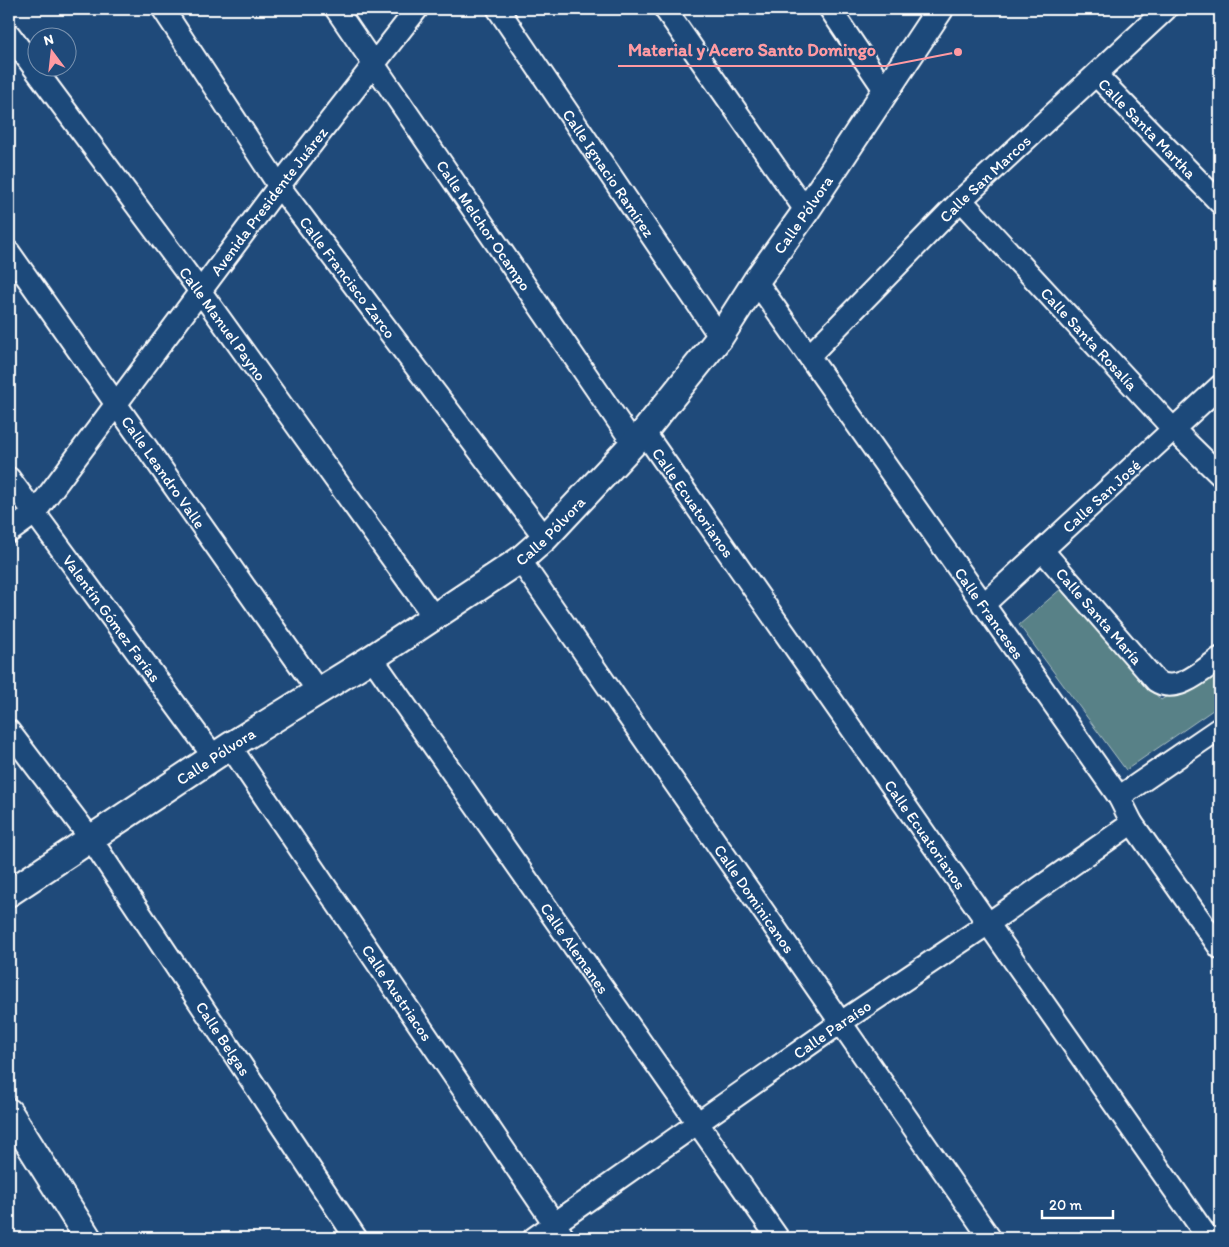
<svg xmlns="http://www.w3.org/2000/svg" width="1229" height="1247" viewBox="0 0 1229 1247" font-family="Itim,sans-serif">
	<rect width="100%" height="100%" fill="#1f4a7a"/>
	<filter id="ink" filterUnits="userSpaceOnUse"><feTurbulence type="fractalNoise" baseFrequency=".02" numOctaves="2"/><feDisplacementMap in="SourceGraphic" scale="10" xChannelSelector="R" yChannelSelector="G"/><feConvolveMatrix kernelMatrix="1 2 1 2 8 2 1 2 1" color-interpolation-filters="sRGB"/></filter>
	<g filter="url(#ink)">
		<path fill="#588187" stroke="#acc0c3" d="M1062,588l99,112 59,-38v43l-94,65 -107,-145z"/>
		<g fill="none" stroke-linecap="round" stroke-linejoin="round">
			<g stroke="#fff" stroke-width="25">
				<g id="minor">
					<path id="s1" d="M163,9l116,177 266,352"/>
					<path id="s2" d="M336,9l297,434"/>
					<path id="s3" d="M498,9l222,328"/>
					<path d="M665,9l141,202"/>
					<path d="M830,9l56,83"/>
					<path id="s4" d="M9,34l191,257 234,326"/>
					<path id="s5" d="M1096,75l124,128"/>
					<path id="s6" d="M961,200l213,230 46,45"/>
					<path id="s7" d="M9,252l309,439"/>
					<path id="s8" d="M756,281l363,516 13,26 88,125"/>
					<path id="s9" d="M809,356l152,-156 205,-191"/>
					<path id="s10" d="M644,432l564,806"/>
					<path id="s11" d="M9,478l205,279"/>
					<path id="s12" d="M9,532l25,-18 245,-328 138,-177"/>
					<path id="s13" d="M1043,551l113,130c21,14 47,-11 64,-23"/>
					<path id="s14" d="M520,560l470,678"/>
					<path id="s15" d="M983,605l237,-219"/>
					<path id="s16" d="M372,658l406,580"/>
					<path id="s17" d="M9,731l82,108 265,399"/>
					<path id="s18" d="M230,746l334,492"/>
					<path d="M1119,797l101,-69"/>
					<path id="s19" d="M534,1238l306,-215 149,-100 143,-100"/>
				</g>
			</g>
			<g stroke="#fff" stroke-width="30">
				<g id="tertiary">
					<path id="s20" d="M9,893l221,-147 142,-88 148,-98 25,-22 99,-106 76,-95 36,-56 50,-70 134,-202"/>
					<path d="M9,1112l79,126"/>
				</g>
			</g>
			<use href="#minor" stroke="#1f4a7a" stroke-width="21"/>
			<use href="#tertiary" stroke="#1f4a7a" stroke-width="26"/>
		</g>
	</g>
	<g text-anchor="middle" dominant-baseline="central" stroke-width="4.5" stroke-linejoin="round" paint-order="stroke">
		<g font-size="16" fill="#fff" stroke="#1f4a7a">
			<text stroke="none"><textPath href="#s5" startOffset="74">Calle Santa Martha</textPath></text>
			<text stroke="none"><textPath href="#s3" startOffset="198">Calle Ignacio Ramírez</textPath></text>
			<text stroke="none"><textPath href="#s9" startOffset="250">Calle San Marcos</textPath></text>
			<text stroke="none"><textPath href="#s12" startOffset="422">Avenida Presidente Juárez</textPath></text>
			<text stroke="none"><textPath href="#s20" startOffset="1058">Calle Pólvora</textPath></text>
			<text stroke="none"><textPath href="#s2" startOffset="262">Calle Melchor Ocampo</textPath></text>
			<text stroke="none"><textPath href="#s1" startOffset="326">Calle Francisco Zarco</textPath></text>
			<text stroke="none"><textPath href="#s4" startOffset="360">Calle Manuel Payno</textPath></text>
			<text stroke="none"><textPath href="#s6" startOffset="189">Calle Santa Rosalía</textPath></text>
			<text stroke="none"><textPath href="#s7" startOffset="269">Calle Leandro Valle</textPath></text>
			<text stroke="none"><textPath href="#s15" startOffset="161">Calle San José</textPath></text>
			<text stroke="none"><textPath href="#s10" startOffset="86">Calle Ecuatorianos</textPath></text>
			<text stroke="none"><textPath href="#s20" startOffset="652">Calle Pólvora</textPath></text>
			<text stroke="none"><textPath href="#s8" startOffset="406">Calle Franceses</textPath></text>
			<text stroke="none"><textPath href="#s13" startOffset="86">Calle Santa María</textPath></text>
			<text stroke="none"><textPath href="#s11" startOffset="174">Valentín Gómez Farías</textPath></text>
			<text stroke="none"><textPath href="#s20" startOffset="248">Calle Pólvora</textPath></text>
			<text stroke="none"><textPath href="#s10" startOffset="491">Calle Ecuatorianos</textPath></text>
			<text stroke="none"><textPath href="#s14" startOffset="412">Calle Dominicanos</textPath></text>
			<text stroke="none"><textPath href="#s16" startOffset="354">Calle Alemanes</textPath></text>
			<text stroke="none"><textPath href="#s18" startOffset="298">Calle Austriacos</textPath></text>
			<text stroke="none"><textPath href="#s19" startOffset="364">Calle Paraíso</textPath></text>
			<text stroke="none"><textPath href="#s17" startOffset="375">Calle Belgas</textPath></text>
		</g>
	</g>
	<path fill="none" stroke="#ff9aa2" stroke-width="2" d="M958 52L886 66H618"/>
	<circle fill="#ff9aa2" stroke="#1f4a7a" stroke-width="2" cx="958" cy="52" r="5"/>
	<g font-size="18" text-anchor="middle" font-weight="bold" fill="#ff9aa2" stroke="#1f4a7a" stroke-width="4.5" stroke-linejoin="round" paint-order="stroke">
		<text x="752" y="56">Material y Acero Santo Domingo</text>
	</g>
	<rect width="1229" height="1247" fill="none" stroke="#1f4a7a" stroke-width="30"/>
	<rect x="15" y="15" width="1199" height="1217" fill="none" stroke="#fff" stroke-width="2" filter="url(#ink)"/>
	<g transform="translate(52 52) rotate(345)"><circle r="24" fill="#1f4a7a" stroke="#7992af"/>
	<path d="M0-4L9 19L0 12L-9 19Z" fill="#ff9aa2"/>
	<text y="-8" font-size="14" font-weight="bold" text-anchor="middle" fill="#ffffff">N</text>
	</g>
	<path d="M1042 1210v8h71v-8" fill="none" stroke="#ffffff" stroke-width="2.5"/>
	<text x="1049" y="1210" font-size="15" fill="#ffffff" stroke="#1f4a7a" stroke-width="4" paint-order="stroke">20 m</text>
</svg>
